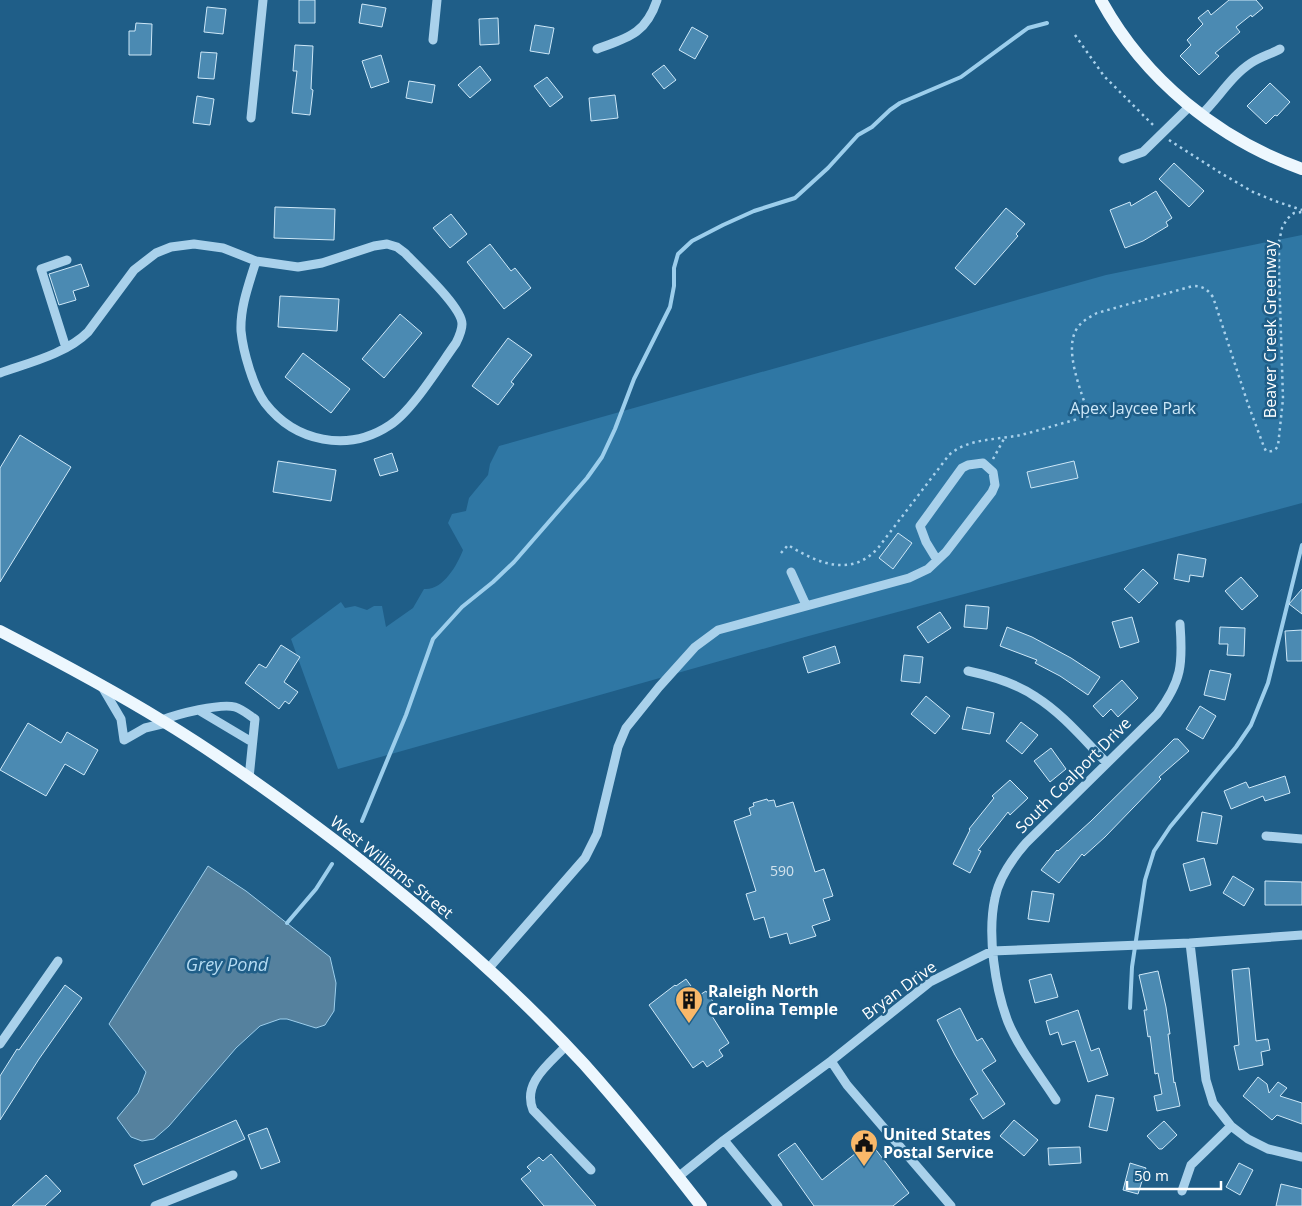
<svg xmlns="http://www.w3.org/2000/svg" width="1302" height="1206" viewBox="0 0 1302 1206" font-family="'Open Sans',sans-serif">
	<rect width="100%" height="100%" fill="#1f5e88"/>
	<path fill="#2f77a4" d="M1302,235v268l-497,134 -467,132 -47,-130 50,-37 4,6 10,-2 12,4 7,-4h8l4,21 27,-19 11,-19c18,2 33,-23 39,-39l-15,-27 4,-9 14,-3 3,-13 19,-23 2,-11 9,-18 607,-171z"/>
	<path fill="#55819e" stroke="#9cceec" d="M208,866l38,25 84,66 6,26 -2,28 -9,14 -9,3 -29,-9h-7l-20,7 -24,22 -67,78 -15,13 -12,2 -11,-4 -14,-19 21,-25 8,-21 -37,-48z"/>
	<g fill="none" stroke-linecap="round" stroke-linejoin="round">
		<path stroke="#9cceec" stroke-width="4" d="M362,821l44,-106 27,-76 29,-32 31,-25 21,-20 73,-84 15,-21 13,-28 19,-50 36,-72 4,-21v-18l4,-14 14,-13 31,-16 31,-14 41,-13 33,-30 30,-33 14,-8 18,-17 10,-7 61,-26 67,-49 19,-5
			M287,923l29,-34 16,-25
			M1130,1008l2,-41 13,-87 9,-29 16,-24 66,-80 15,-22 17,-42 34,-138"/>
	</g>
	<path fill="#4b8ab2" stroke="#cee8f8" d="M299,0h16v23h-16z
		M1229,0h27l7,8 -11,9 -1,-2 -15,12 4,5 -25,21 4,3 -20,19 -19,-19 11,-11 -4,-5 16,-16 -5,-6 10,-8 3,5z
		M362,4l24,4 -4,19 -23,-4z
		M207,7l19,2 -3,25 -19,-2z
		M498,18l1,26 -19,1 -1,-26z
		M136,23l16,1 -1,31h-22v-24h6z
		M535,25l19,3 -5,26 -19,-3z
		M692,27l16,9 -13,23 -16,-9z
		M295,45l18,1 -2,43 2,1 -3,25 -18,-2 5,-42h-4z
		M201,52l16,1 -3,26 -16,-1z
		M381,55l8,27 -18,6 -9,-27z
		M664,65l12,15 -12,9 -12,-15z
		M480,66l11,14 -21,18 -12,-13z
		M547,77l16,20 -13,10 -16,-21z
		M409,81l26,4 -3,18 -26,-5z
		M1270,83l20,19 -13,14 -2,-1 -9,9 -19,-18z
		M615,95l3,23 -27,3 -2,-23z
		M197,96l17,3 -4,26 -17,-2z
		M1174,163l30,28 -15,16 -30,-28z
		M1156,191l16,27 -6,4 2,4 -25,15 -18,7 -15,-38 20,-8 1,4z
		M275,207l60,2 -1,31 -60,-2z
		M1006,208l19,16 -9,10 2,2 -43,49 -20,-17z
		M451,214l16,20 -17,14 -17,-20z
		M490,244l21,27 4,-3 16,20 -27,21 -37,-47z
		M81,264l8,22 -16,5 3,9 -17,5 -10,-31z
		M280,296l59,3 -2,32 -59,-4z
		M400,314l22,19 -38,45 -22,-19z
		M508,338l24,17 -21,27 3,2 -16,21 -26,-19z
		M303,353l47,36 -19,24 -46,-36z
		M20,435l51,32 -71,115v-114z
		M392,453l6,18 -18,5 -6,-17z
		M278,461l58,9 -5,31 -58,-9z
		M1074,461l4,17 -47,10 -4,-16z
		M898,533l14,10 -19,26 -14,-11z
		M1178,554l28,5 -3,18 -13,-2 -1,7 -15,-3z
		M1143,569l15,14 -19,20 -15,-14z
		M1241,577l17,19 -16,14 -17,-19z
		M1302,589v25l-13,-10z
		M966,605l23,2 -2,22 -23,-2z
		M940,612l11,16 -23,15 -11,-16z
		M1132,617l7,25 -19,6 -8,-26z
		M1007,627l25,10 39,21 29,19 -12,18 -28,-19 -25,-13 2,-3 -37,-14z
		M1220,627l25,1 -1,28 -17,-1 1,-11h-9z
		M1302,630v31h-15l-2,-30z
		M281,645l19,12 -16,25 14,10 -9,12 -4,-3 -6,8 -34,-26 14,-19 7,4z
		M835,646l5,17 -32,10 -5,-16z
		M904,655l19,2 -3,26 -19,-2z
		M1210,670l21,4 -6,26 -21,-5z
		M1122,680l16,18 -20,19 -7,-8 -8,8 -10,-11z
		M926,696l24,20 -15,18 -24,-20z
		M1200,706l16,10 -13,23 -17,-10z
		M967,707l27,6 -4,21 -28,-5z
		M1021,722l17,13 -16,19 -16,-13z
		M28,723l33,20 6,-11 31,18 -14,25 -19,-11 -19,32 -46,-26z
		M1174,739h4l11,12 -30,26 2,2 -56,58 -21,19 -2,-2 -23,29 -18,-13 16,-20 1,1 33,-30z
		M1051,748l15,21 -16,13 -16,-21z
		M1285,776l5,17 -25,8 -2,-5 -32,13 -7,-18 22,-9 3,6z
		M1010,780l18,18 -18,17 -2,-3 -30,38 3,1 -11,22 -17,-9 17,-34 -1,-1 25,-31 -2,-2z
		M767,799l1,2 6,-1 2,7 17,-5 22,70 9,-3 9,27 -10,3 7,21 -18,6 4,10 -26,8 -3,-11 -17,5 -6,-21 -10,3 -8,-26 10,-3 -22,-70 17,-6 -2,-7 5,-2 -1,-3z
		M1202,812l20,4 -5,28 -20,-3z
		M1204,858l7,27 -21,6 -7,-27z
		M1233,876l21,13 -10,17 -21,-13z
		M1265,881l37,1v23h-37z
		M1032,891l22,3 -5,28 -21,-3z
		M1249,968l7,73 12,-2 2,11 -9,2 2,13 -24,5 -5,-24 5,-1 -7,-75z
		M1158,971l8,36 4,27h-2l6,49 1,-1 5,24 -23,5 -3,-15 8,-2 -4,-21 -3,1 -5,-38 -2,1 -4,-27h3l-8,-35z
		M1051,974l7,23 -23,6 -6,-23z
		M686,979l12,17 8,-5 8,12 -7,5 22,35 -10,7 4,6 -16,11 -4,-6 -10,7 -44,-63 26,-20 1,1z
		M65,985l17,13 -43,61 -39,61v-44l17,-27 2,1z
		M960,1008l17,33 5,-3 14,23 -14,9 23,34 -22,15 -13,-20 8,-5 -23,-39 -18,-35z
		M1078,1010l13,41 8,-3 9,27 -20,7 -13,-41 -13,4 -4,-13 -8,3 -4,-14z
		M1258,1077l9,7 2,9 9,-11 9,6 -7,8 22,7v21l-25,-9 -5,5 -29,-24z
		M1096,1095l18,3 -7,33 -18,-4z
		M236,1120l9,19 -102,46 -9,-20z
		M1014,1120l24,20 -14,16 -24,-20z
		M1164,1121l13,14 -15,14h-3l-12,-13z
		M267,1128l13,34 -19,7 -13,-34z
		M870,1142l39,51 -16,13h-79l-36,-51 17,-12 27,37z
		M1080,1147l1,16 -32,2 -1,-17z
		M551,1154l45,52h-52l-23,-27 10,-8 -4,-4 12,-10 4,4z
		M1130,1163l16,5 -8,26 -15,-4z
		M1239,1163l14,7 -13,25 -14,-8z
		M46,1175l15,16 -16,15h-33z
		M1281,1184l21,5v17h-26z"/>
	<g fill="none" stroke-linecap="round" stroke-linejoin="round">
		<path stroke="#a9d1eb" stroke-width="2.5" stroke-dasharray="2.5 4" stroke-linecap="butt" d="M1075,35l29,41 50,50
			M1169,140l50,32 34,20 22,9 27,9
			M993,459l12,-22
			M781,553l7,-8c29,18 63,33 90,3l71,-93c19,-17 48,-15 72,-20 23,-6 45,-13 68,-19 -7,-23 -27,-68 -11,-89 5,-7 12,-10 19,-14l96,-27c10,0 14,3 20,11l35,107 16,43 2,4c5,1 9,0 12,-5l5,-47 -4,-127v-30l3,-14 5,-9 7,-6 8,-1"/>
		<path stroke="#a9d1eb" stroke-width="9" d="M433,40l4,-40
			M597,49c30,-11 49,-15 60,-49
			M1201,115c17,-16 30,-39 50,-52 9,-6 20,-9 29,-14
			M251,118l12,-118
			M1123,159l20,-7 47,-46
			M66,348l-25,-79 26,-9
			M0,373c28,-10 66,-19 88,-41l46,-62 22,-17 15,-6 23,-3 29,4 33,13 42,6 24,-4 52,-17 13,-2 10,3 8,6c13,14 57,54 57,71 0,7 -3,13 -6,19 -16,22 -44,68 -66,82 -42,28 -95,17 -125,-22 -12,-16 -22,-52 -24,-72 -1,-24 8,-47 15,-70
			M791,572l15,33
			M968,671c24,5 48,12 68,26 27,17 48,43 71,66
			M101,685l20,34 3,21 21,-12 21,-5
			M200,711l52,31
			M162,720c16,-6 58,-17 73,-13 7,2 14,8 20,12l-6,59
			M1266,836l36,3
			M1190,943l16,137 7,23 18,23 17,13 20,10 34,8
			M488,969l97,-111 12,-24 21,-87 8,-19 33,-41 36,-40 23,-17 191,-52 19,-9 18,-17 46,-60 3,-7 -2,-13 -10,-9 -15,2 -6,3 -42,58 6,16 11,18
			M0,1044l58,-83
			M566,1046c-17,18 -44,37 -33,64l58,60
			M831,1061l16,24 104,121
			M1056,1100c-16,-25 -37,-51 -48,-78 -13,-34 -21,-88 -13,-124 4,-21 17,-39 31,-55l131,-129c25,-33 26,-50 23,-90
			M724,1140l54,66
			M678,1177l46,-37 107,-79 99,-79 62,-31 198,-8 112,-8
			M1182,1191l9,-26 40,-39
			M155,1206l78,-31"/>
		<path stroke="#edf7fe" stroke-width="12" d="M1101,0c43,79 117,139 201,169
			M0,631c54,28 109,57 161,89 63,38 122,81 181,126 86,67 168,138 242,218 41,46 79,93 117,142"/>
	</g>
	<defs>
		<g id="building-pin" transform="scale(1.4375)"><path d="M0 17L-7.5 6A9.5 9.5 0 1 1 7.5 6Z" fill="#f9b869" stroke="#1f5e88"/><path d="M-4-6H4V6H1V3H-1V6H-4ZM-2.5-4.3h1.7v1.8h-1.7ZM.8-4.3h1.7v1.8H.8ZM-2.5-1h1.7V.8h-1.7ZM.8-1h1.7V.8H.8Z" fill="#111"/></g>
		<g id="civic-pin" transform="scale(1.4375)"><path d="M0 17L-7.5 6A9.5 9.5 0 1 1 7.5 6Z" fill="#f9b869" stroke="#1f5e88"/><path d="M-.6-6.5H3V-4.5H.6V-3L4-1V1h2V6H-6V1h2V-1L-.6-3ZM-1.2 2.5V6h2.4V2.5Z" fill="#111"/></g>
	</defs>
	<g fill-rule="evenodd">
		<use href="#building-pin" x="689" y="1000"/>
		<use href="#civic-pin" x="864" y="1143"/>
	</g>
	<g text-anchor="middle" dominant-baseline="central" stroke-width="5" stroke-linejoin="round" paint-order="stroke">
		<g font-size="14" fill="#d2e2ec">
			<text x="782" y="870">590</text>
		</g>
		<g font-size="16" fill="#fff" stroke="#1f5e88">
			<text transform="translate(1270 329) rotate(-90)">Beaver Creek Greenway</text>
			<text transform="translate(1073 775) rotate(-45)">South Coalport Drive</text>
			<text transform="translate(392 867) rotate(39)">West Williams Street</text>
			<text transform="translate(899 990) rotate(-36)">Bryan Drive</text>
		</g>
		<g font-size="16" fill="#cee8f8" stroke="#1f5e88">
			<text x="1133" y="408">Apex Jaycee Park</text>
		</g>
		<g font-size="16" font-weight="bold" fill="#fff" stroke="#1f5e88" text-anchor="start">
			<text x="708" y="991">Raleigh North<tspan x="708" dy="18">Carolina Temple</tspan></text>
			<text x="883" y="1134">United States<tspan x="883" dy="18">Postal Service</tspan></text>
		</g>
		<g font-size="18" font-style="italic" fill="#b5dbf2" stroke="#1f5e88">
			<text x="227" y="964">Grey Pond</text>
		</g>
	</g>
	<path d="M1127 1181v8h94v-8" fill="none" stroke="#ffffff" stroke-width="2.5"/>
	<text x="1134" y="1181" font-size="15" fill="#ffffff" stroke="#1f5e88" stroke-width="4" paint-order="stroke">50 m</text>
</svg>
